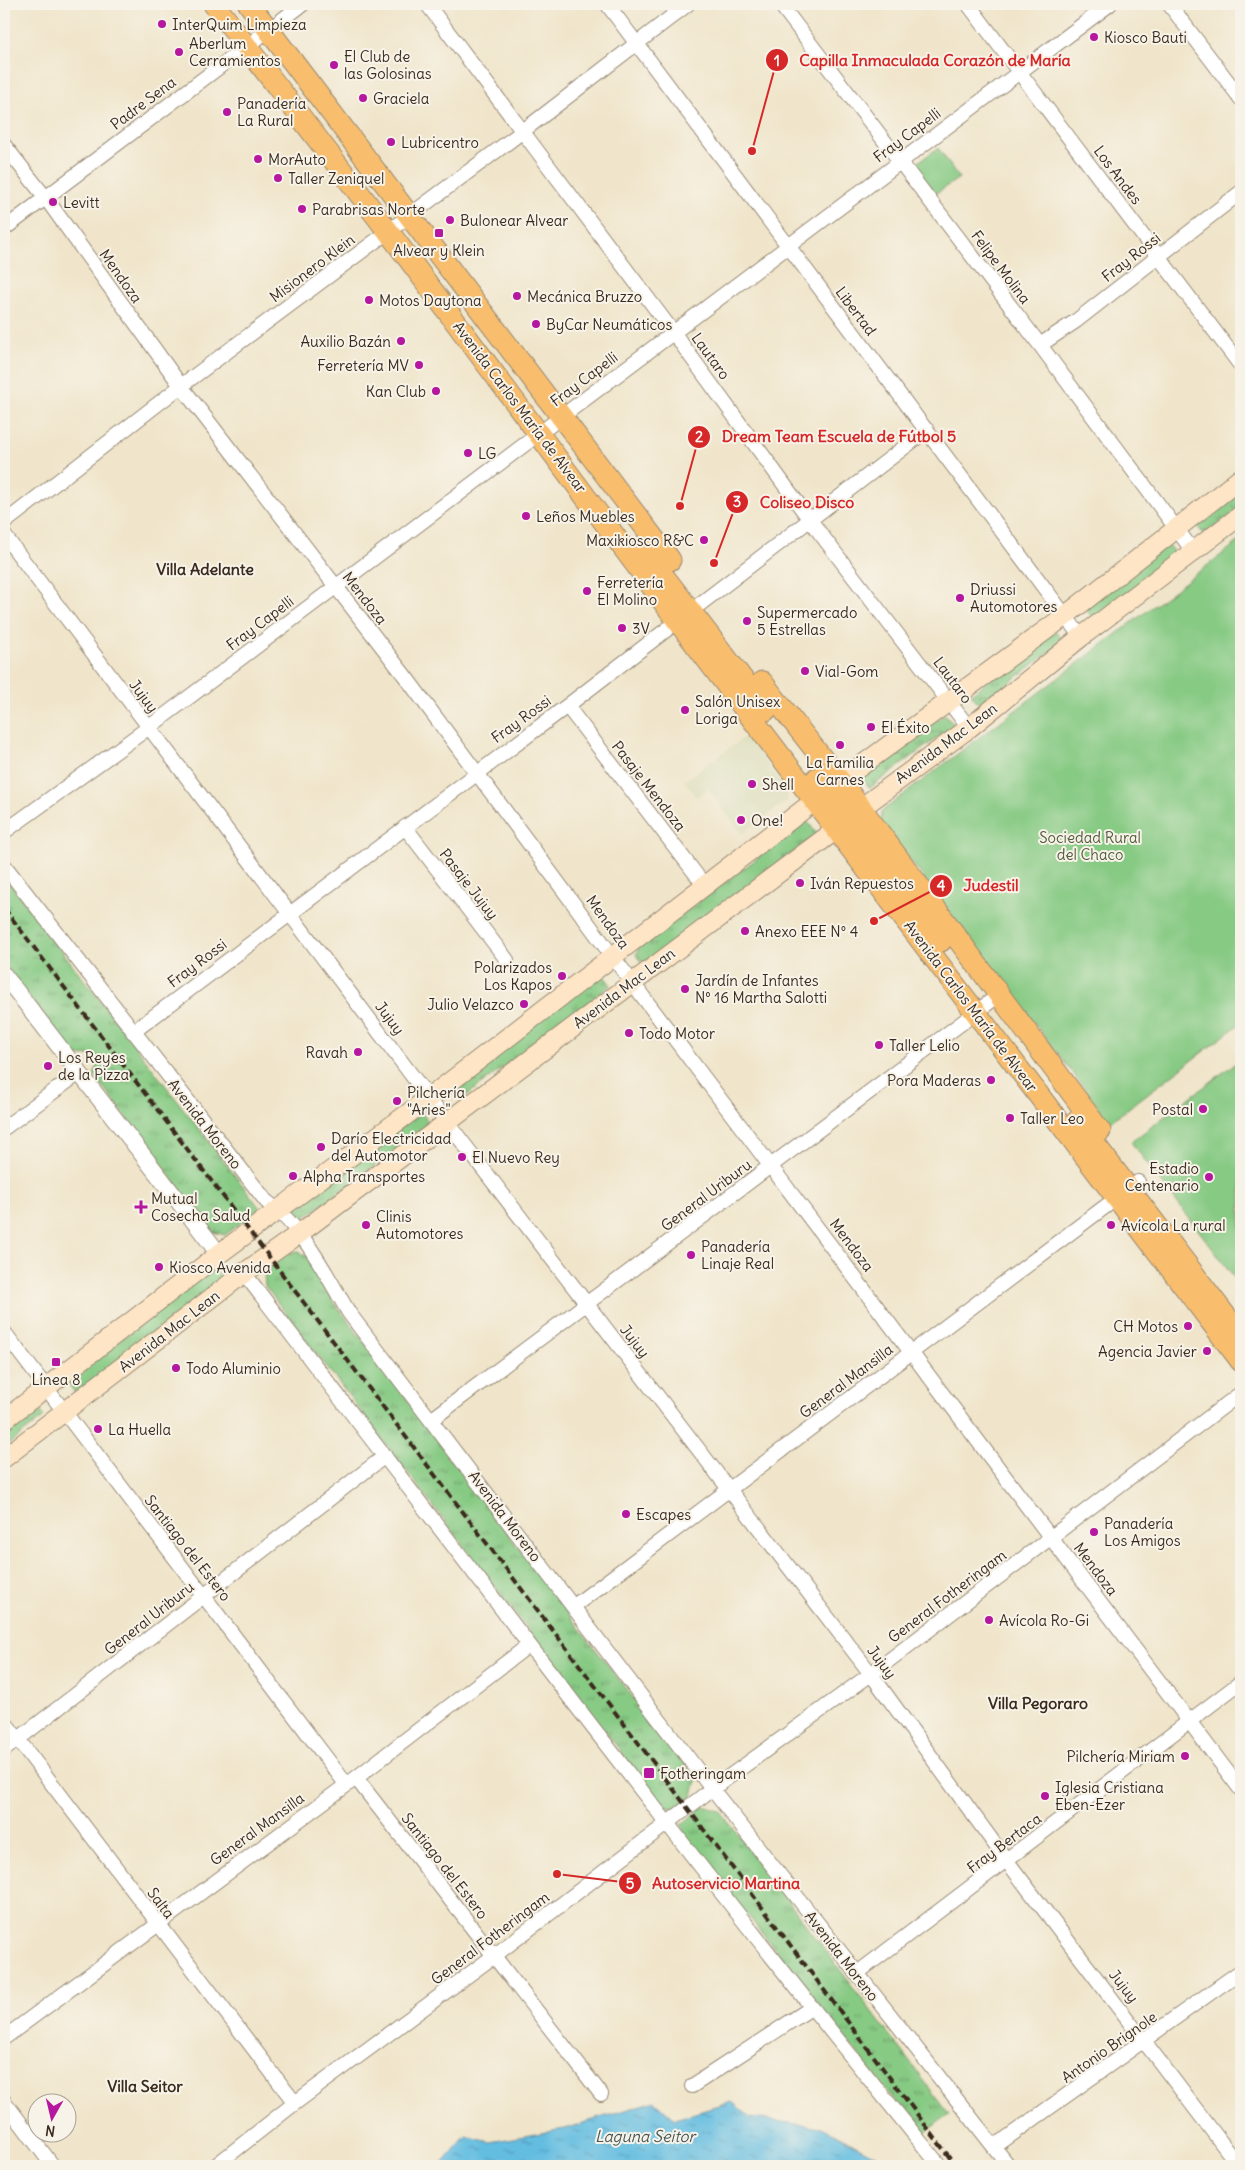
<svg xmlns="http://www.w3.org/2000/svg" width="1245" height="2170" viewBox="0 0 1245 2170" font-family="Delius,sans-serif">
	<defs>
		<pattern id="grass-tufts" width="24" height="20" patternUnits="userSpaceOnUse" patternTransform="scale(1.25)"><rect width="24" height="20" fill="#87ca84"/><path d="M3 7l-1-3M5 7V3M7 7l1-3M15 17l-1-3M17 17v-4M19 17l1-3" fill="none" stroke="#70a46b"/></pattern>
		<pattern id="water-ripples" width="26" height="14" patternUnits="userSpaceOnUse" patternTransform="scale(1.25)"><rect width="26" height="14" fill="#63bde1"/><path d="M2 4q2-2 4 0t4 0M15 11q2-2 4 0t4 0" fill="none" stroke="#539ab6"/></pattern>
	</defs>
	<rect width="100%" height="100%" fill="#f7f3e8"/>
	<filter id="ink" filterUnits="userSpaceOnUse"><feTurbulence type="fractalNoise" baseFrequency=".02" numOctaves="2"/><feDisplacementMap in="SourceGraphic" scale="10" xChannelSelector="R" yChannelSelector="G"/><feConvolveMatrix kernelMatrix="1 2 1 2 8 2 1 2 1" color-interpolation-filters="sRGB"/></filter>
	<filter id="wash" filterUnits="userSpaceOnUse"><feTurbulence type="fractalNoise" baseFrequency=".0096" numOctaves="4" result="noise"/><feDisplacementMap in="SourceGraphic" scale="20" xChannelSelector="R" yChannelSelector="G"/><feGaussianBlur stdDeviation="1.12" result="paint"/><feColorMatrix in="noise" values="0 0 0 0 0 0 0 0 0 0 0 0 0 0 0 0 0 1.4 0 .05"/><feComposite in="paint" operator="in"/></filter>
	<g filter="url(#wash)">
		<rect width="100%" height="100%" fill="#f0e5ca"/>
		<path fill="#dddebc" d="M746,736l42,54 -1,11 -45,33 -34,-45 -12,8 -12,-16z"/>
		<path fill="url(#grass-tufts)" stroke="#617a51" d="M1241,490v17l-37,28 -8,-11z
			M1168,545l9,11 -84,63 -8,-11z
			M1055,631l8,11 -83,63 -9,-11z
			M945,714l9,11 -84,63 -9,-11z
			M807,821l10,13 -166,125 -10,3 -5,-7 3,-8z
			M4,876l256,332 -35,27 -12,-3 -119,-157 4,-10 -8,-10 -17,2 -69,-94z
			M601,972l10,13 -149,114 -10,-13z
			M421,1112l9,12 -126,94 -9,-12z
			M296,1251l13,5 25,46 232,309 131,169 -4,15 -15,13h-14l-399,-522 -1,-14 15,-15z
			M213,1267l10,12 -148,114 -8,-11z
			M34,1404l10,13 -40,31v-20z
			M704,1806l16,5 229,303 -27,21 -234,-295 -7,-15z"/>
		<path fill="#87ca84" stroke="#617a51" d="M938,148l21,30 -24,16 -21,-29z
			M1241,540v483l-131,99 -229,-300 1,-11z
			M1241,1059v227l-110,-144z"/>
		<path fill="url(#water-ripples)" stroke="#4f7480" d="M655,2101l20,18 57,-17 19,16 71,9 74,39h-456l26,-30 24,6 74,-13z"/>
	</g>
	<g filter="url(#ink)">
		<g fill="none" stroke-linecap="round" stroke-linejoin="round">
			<g stroke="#968874" stroke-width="16">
				<path id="minor" d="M427,4l246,328 137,188 159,208
					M607,4l474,633
					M780,4l260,341 153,206
					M968,4l273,362
					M1169,4l72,95
					M4,145l41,52 136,189 227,294 205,277 628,833
					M4,229l299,-225
					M1040,345l36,-24 165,-129
					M4,523l177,-137 342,-255 165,-127
					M4,535l443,587 424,552 136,187 232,305
					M567,706l138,180
					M405,827l102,133
					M4,832l144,-104 962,-724
					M4,865l262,336c39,28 59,72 83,112l363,476 297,377
					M133,1032l434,-326 360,-276
					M4,1128l75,-55
					M244,1273c230,299 457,601 696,893
					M4,1332l342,452
					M431,1420l568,-425
					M574,1606l564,-424
					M4,1721l291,382
					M4,1750l381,-294
					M356,1778l245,316
					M856,1974l385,-292
					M4,2038l352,-260 173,-133
					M692,2086l119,-78
					M4,2101l49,65
					M994,2147l247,-176
					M215,2166l80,-63 199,-147 218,-167 159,-115 370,-281"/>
			</g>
			<g stroke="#968874" stroke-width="18">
				<path id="tertiary" d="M4,975l215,279"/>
			</g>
			<g stroke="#968874" stroke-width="21">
				<path id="secondary" d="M4,1420l215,-166 210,-156 410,-316 226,-166 176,-138
					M4,1458l240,-185 56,-40 537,-404 24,-21 108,-80 112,-91 160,-122"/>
			</g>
			<g stroke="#968874" stroke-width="23">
				<path id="primary" d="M214,4l174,227 289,389 564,741
					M249,4l421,556
					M642,548l124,162
					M762,682l99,126 239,323
					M817,778l124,163
					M1077,1121l164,215"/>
			</g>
			<use href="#minor" stroke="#fff" stroke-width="14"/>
			<use href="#tertiary" stroke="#fff" stroke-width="16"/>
			<use href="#secondary" stroke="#fde5c5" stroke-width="19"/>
			<use href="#primary" stroke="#f9be6d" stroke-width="21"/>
			<path stroke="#3b2a1e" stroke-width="4" stroke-dasharray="8 4" stroke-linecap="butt" d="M4,908l655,862 297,396"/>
		</g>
	</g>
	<g fill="#b5179e" stroke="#f7f3e8" stroke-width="2">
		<circle cx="162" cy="24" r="5"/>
		<circle cx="1094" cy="37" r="5"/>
		<circle cx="179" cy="52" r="5"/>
		<circle cx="334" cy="65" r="5"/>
		<circle cx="363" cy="98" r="5"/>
		<circle cx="227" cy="112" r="5"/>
		<circle cx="391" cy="142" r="5"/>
		<circle cx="258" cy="159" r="5"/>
		<circle cx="278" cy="178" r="5"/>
		<circle cx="53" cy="202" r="5"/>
		<circle cx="302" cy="209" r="5"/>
		<circle cx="450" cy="220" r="5"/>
		<rect x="434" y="228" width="10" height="10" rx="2.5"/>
		<circle cx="517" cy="296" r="5"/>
		<circle cx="369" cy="300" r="5"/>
		<circle cx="536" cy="324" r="5"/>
		<circle cx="401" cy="341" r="5"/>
		<circle cx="419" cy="365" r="5"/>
		<circle cx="436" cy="391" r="5"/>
		<circle cx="468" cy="453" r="5"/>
		<circle cx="526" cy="516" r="5"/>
		<circle cx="704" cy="540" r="5"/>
		<circle cx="587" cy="591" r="5"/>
		<circle cx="960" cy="598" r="5"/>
		<circle cx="747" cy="621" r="5"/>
		<circle cx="622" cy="628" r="5"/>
		<circle cx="805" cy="671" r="5"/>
		<circle cx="685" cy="710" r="5"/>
		<circle cx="871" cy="727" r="5"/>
		<circle cx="840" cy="745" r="5"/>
		<circle cx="752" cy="784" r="5"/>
		<circle cx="741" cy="820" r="5"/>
		<circle cx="800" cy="883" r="5"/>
		<circle cx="745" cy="931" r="5"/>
		<circle cx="562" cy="976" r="5"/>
		<circle cx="685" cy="989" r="5"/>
		<circle cx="524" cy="1004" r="5"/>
		<circle cx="629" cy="1033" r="5"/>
		<circle cx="879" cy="1045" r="5"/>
		<circle cx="358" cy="1052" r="5"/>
		<circle cx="48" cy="1066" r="5"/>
		<circle cx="991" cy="1080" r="5"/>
		<circle cx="397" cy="1101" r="5"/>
		<circle cx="1203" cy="1109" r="5"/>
		<circle cx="1010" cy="1118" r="5"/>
		<circle cx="321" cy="1147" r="5"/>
		<circle cx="462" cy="1157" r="5"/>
		<circle cx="293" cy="1176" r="5"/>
		<circle cx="1209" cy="1177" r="5"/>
		<path d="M138.5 1199.5h5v5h5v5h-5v5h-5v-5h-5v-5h5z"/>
		<circle cx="366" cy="1225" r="5"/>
		<circle cx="1111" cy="1225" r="5"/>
		<circle cx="691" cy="1255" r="5"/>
		<circle cx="159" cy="1267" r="5"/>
		<circle cx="1188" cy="1326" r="5"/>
		<circle cx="1207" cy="1351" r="5"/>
		<rect x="51" y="1357" width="10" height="10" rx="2.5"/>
		<circle cx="176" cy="1368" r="5"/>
		<circle cx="98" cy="1429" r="5"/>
		<circle cx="626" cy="1514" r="5"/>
		<circle cx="1094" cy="1532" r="5"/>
		<circle cx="989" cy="1620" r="5"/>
		<circle cx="1185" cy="1756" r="5"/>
		<rect x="643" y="1767" width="12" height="12" rx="2.5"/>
		<circle cx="1045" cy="1796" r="5"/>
	</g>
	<g text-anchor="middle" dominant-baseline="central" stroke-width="4" stroke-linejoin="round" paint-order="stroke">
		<g font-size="15" fill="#3b2a1e" stroke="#f7f3e8" text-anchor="start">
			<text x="172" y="24">InterQuim Limpieza</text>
			<text x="1104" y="37">Kiosco Bauti</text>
			<text x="189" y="43">Aberlum<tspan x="189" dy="17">Cerramientos</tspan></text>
			<text x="344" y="56">El Club de<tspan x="344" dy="17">las Golosinas</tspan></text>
			<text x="373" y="98">Graciela</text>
			<text x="237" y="103">Panadería<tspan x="237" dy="17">La Rural</tspan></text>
			<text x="401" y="142">Lubricentro</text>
			<text x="268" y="159">MorAuto</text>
			<text x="288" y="178">Taller Zeniquel</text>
			<text x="63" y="202">Levitt</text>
			<text x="312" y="209">Parabrisas Norte</text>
			<text x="460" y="220">Bulonear Alvear</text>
			<text x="439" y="250" text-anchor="middle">Alvear y Klein</text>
			<text x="527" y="296">Mecánica Bruzzo</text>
			<text x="379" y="300">Motos Daytona</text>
			<text x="546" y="324">ByCar Neumáticos</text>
			<text x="391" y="341" text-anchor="end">Auxilio Bazán</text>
			<text x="409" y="365" text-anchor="end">Ferretería MV</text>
			<text x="426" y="391" text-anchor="end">Kan Club</text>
			<text x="478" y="453">LG</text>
			<text x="536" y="516">Leños Muebles</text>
			<text x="694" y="540" text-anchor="end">Maxikiosco R&amp;C</text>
			<text x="597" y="582">Ferretería<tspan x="597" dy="17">El Molino</tspan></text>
			<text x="970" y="589">Driussi<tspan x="970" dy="17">Automotores</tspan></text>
			<text x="757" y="612">Supermercado<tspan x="757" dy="17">5 Estrellas</tspan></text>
			<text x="632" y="628">3V</text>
			<text x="815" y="671">Vial-Gom</text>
			<text x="695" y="701">Salón Unisex<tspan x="695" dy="17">Loriga</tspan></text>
			<text x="881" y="727">El Éxito</text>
			<text x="840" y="762" text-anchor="middle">La Familia<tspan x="840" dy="17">Carnes</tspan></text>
			<text x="762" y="784">Shell</text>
			<text x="751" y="820">One!</text>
			<text x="810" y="883">Iván Repuestos</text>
			<text x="755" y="931">Anexo EEE Nº 4</text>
			<text x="552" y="967" text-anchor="end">Polarizados<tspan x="552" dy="17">Los Kapos</tspan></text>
			<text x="695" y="980">Jardín de Infantes<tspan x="695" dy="17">Nº 16 Martha Salotti</tspan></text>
			<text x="514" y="1004" text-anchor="end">Julio Velazco</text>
			<text x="639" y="1033">Todo Motor</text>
			<text x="889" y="1045">Taller Lelio</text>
			<text x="348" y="1052" text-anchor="end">Ravah</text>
			<text x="58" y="1057">Los Reyes<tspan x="58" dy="17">de la Pizza</tspan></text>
			<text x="981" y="1080" text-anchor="end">Pora Maderas</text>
			<text x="407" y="1092">Pilchería<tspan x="407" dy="17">"Aries"</tspan></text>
			<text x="1193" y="1109" text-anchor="end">Postal</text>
			<text x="1020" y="1118">Taller Leo</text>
			<text x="331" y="1138">Darío Electricidad<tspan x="331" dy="17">del Automotor</tspan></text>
			<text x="472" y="1157">El Nuevo Rey</text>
			<text x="1199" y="1168" text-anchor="end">Estadio<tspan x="1199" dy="17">Centenario</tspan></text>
			<text x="303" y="1176">Alpha Transportes</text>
			<text x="151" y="1198">Mutual<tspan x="151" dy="17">Cosecha Salud</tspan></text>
			<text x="376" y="1216">Clinis<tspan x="376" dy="17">Automotores</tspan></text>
			<text x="1121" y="1225">Avícola La rural</text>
			<text x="701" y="1246">Panadería<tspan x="701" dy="17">Linaje Real</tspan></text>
			<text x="169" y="1267">Kiosco Avenida</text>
			<text x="1178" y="1326" text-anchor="end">CH Motos</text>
			<text x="1197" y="1351" text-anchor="end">Agencia Javier</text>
			<text x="186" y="1368">Todo Aluminio</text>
			<text x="56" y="1379" text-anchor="middle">Línea 8</text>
			<text x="108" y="1429">La Huella</text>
			<text x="636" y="1514">Escapes</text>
			<text x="1104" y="1523">Panadería<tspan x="1104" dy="17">Los Amigos</tspan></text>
			<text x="999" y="1620">Avícola Ro-Gi</text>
			<text x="1175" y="1756" text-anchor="end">Pilchería Miriam</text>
			<text x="660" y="1773">Fotheringam</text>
			<text x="1055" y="1787">Iglesia Cristiana<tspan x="1055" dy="17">Eben-Ezer</tspan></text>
		</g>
		<g font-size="15" fill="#3b2a1e" stroke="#f7f3e8">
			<text transform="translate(143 103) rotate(-37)">Padre Sena</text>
			<text transform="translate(907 135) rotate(-37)">Fray Capelli</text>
			<text transform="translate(1118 175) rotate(53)">Los Andes</text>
			<text transform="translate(1131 257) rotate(-38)">Fray Rossi</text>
			<text transform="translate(1001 267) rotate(53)">Felipe Molina</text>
			<text transform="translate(312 268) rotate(-37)">Misionero Klein</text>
			<text transform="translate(121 276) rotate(55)">Mendoza</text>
			<text transform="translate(856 311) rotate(53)">Libertad</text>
			<text transform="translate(711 356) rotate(54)">Lautaro</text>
			<text transform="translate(584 379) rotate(-37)">Fray Capelli</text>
			<text transform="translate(520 407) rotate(53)">Avenida Carlos María de Alvear</text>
			<text transform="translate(365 598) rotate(52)">Mendoza</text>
			<text transform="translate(260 623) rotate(-37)">Fray Capelli</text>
			<text transform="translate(953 680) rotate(53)">Lautaro</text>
			<text transform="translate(144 696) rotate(53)">Jujuy</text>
			<text transform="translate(521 719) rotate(-36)">Fray Rossi</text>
			<text transform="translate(946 743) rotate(-37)">Avenida Mac Lean</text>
			<text transform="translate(649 786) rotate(52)">Pasaje Mendoza</text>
			<text transform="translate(469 884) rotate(52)">Pasaje Jujuy</text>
			<text transform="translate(608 922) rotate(54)">Mendoza</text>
			<text transform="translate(197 963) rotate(-37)">Fray Rossi</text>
			<text transform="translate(624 988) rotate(-37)">Avenida Mac Lean</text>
			<text transform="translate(971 1006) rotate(53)">Avenida Carlos María de Alvear</text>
			<text transform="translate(390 1018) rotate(53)">Jujuy</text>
			<text transform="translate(205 1124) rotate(52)">Avenida Moreno</text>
			<text transform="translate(706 1195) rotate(-37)">General Uriburu</text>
			<text transform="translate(852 1245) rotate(53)">Mendoza</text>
			<text transform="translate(169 1331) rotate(-38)">Avenida Mac Lean</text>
			<text transform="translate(635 1341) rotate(52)">Jujuy</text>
			<text transform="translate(846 1381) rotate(-37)">General Mansilla</text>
			<text transform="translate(505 1516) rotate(53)">Avenida Moreno</text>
			<text transform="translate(188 1548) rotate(52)">Santiago del Estero</text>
			<text transform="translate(1096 1569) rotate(53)">Mendoza</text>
			<text transform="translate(947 1596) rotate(-37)">General Fotheringam</text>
			<text transform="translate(149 1618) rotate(-38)">General Uriburu</text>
			<text transform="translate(882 1662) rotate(53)">Jujuy</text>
			<text transform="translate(257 1829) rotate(-36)">General Mansilla</text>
			<text transform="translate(1004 1843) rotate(-37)">Fray Bertaca</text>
			<text transform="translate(445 1866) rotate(52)">Santiago del Estero</text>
			<text transform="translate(161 1903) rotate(53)">Salta</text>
			<text transform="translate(490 1938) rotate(-37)">General Fotheringam</text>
			<text transform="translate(842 1956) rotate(52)">Avenida Moreno</text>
			<text transform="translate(1124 1986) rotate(52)">Jujuy</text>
			<text transform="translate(1109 2047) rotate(-35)">Antonio Brignole</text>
		</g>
		<g font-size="15" fill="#525a3d" stroke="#f7f3e8">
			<text x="1090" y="837">Sociedad Rural<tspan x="1090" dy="17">del Chaco</tspan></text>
		</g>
		<g font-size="16" font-weight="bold" fill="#3b2a1e" stroke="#f7f3e8">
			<text x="205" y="569">Villa Adelante</text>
			<text x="1038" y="1703">Villa Pegoraro</text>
			<text x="145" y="2086">Villa Seitor</text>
		</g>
		<g font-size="16" font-style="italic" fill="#475658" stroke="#f7f3e8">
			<text x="645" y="2136">Laguna Seitor</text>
		</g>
	</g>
	<path fill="none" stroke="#d62828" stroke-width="2" d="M752 151L777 60M680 506L699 437M714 563L737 502M874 921L941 886M557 1874L630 1883"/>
	<g fill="#d62828" stroke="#f7f3e8" stroke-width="2">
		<circle cx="752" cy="151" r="5"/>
		<circle cx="680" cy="506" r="5"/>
		<circle cx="714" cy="563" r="5"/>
		<circle cx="874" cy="921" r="5"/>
		<circle cx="557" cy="1874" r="5"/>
		<circle cx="777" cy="60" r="12"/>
		<circle cx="699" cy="437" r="12"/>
		<circle cx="737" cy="502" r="12"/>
		<circle cx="941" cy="886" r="12"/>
		<circle cx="630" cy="1883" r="12"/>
	</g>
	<g font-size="15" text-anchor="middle" font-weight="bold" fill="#fff">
		<text x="777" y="66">1</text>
		<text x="699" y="442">2</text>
		<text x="737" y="507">3</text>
		<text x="941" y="891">4</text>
		<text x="630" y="1889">5</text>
	</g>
	<g font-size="16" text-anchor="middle" font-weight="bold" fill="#d62828" stroke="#f7f3e8" stroke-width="4" stroke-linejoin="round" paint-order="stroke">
		<text x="935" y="66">Capilla Inmaculada Corazón de María</text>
		<text x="839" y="442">Dream Team Escuela de Fútbol 5</text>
		<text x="807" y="508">Coliseo Disco</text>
		<text x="991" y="891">Judestil</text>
		<text x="726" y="1889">Autoservicio Martina</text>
	</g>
	<rect width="1245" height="2170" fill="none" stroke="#f7f3e8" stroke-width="20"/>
	<g transform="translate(52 2118) rotate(188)"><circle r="24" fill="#f7f3e8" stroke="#aca397"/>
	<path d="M0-4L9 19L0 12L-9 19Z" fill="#b5179e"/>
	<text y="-8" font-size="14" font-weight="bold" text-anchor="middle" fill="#3b2a1e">N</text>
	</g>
</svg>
